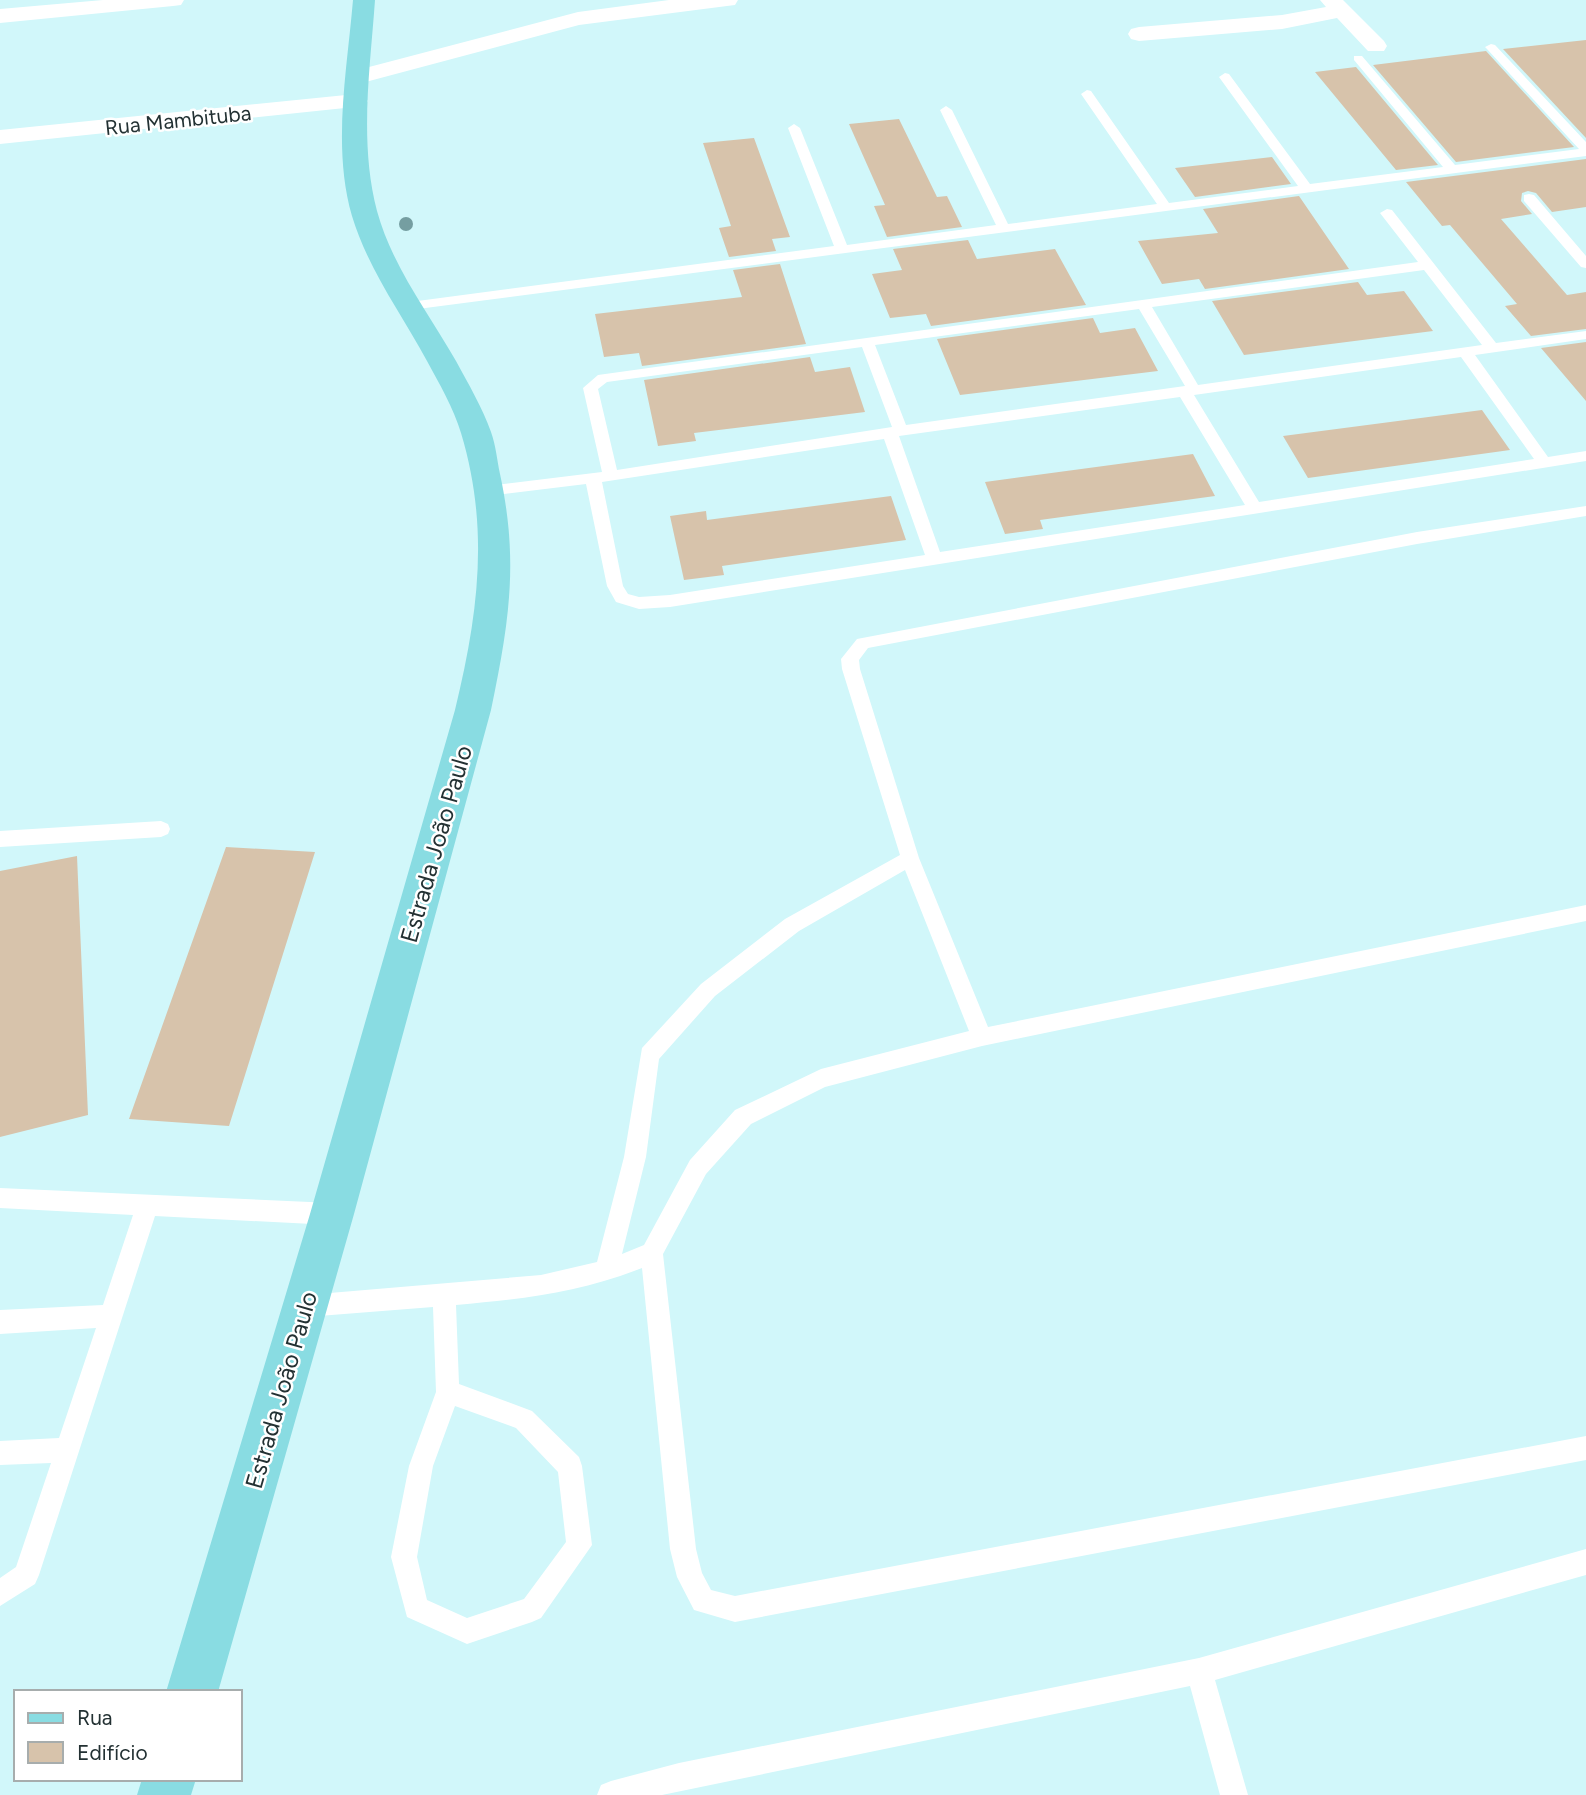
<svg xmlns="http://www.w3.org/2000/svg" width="1586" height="1795" viewBox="0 0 1586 1795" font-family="Figtree,sans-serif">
	<rect width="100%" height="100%" fill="#d1f7fa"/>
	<path fill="#d7c3ab" d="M1586,40v98l-83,-89z
		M1486,51l88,96 -118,15 -83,-97z
		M1356,67l82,98 -42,5 -81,-98z
		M899,119l38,78 10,-1 15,31 -75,10 -13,-31 11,-1 -36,-81z
		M754,138l36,99 -18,2 4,12 -47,6 -10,-29 12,-2 -28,-83z
		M1272,157l19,27 -96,13 -20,-29z
		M1586,159v48l-34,5 -16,-19 -8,-2 -6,2 -1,8 11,13 -31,5 66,76 19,-3v37l-55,7 -26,-30 12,-2 -67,-79 -8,1 -36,-44z
		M1299,196l50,73 -144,20 -6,-10 -37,5 -24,-43 80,-8 -15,-24z
		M968,240l9,19 78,-10 31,56 -155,21 -5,-12 -36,4 -18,-44 30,-4 -9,-21z
		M780,264l26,80 -164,22 -3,-13 -35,4 -9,-43 147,-17 -9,-27z
		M1358,282l9,13 37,-4 29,40 -189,24 -32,-54z
		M1093,318l7,15 35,-5 23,43 -198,24 -23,-56z
		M1586,342v59l-45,-53z
		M810,357l5,15 35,-5 15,45 -171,21 2,8 -38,5 -14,-66z
		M1482,410l28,40 -202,28 -25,-42z
		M1193,454l22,42 -175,24 3,9 -38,5 -20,-52z
		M891,496l15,44 -184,26 2,9 -40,5 -14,-64 36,-5 1,9z
		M226,847l89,5 -86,274 -100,-7z
		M77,856l11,259 -88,22v-266z"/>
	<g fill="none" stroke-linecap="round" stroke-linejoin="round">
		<path fill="#fff" fill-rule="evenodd" d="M1491,44l4,1 91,97v14l-1176,154 -7,-4 7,-4 424,-56 -46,-118 6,-4 6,4 47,117 149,-20 -56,-115 6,-4 6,4 56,114 149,-20 -76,-110 6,-4 4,1 78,112 129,-17 -79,-109 6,-4 4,1 81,110 133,-17 -89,-107v-4h8l93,109 124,-16 -92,-100 -2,-2z
			M1529,194l5,1 52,61v12l-5,-1 -57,-66v-6z
			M1387,209l5,1 104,133 90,-12v8l-111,16 73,102 38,-6v10l-916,146 -31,2 -23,-7 -9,-16 -21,-102 -99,12 -8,-5 8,-5 115,-14 -19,-84 15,-13 820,-113 -38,-49zM1424,270l58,75 -284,40 -46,-78zM1139,309l46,77 -279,39 -31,-80zM862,347l30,80 -275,43 -19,-81 9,-7zM1461,357l73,102 -275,43 -65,-107zM1180,397l65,108 -305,47 -41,-116zM884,439l41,116 -255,40 -31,2 -11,-3 -5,-8 -21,-104z
			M1586,506v10l-169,28 -549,104 -9,12 1,9 59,189 69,169 598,-122v16l-604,125 -157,41 -74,37 -45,50 -43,80 33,295 6,24 9,17 24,6 851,-160v24l-851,162 -41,-12 -17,-33 -7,-28 -28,-281c-64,25 -118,31 -186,37l3,79 73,27 47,46 3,9 10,79 -51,73 -9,4 -65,22 -60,-27 -16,-60 18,-91 27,-74 -3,-85 -127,10 -8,-3 -3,-8 3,-8 8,-3 235,-20 56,-13 27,-105 18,-109 59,-64 84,-65 115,-64 -58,-186 -1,-10 16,-20 560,-107zM905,870l64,161 -148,38 -86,41 -45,50 -46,85 -22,9 24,-97 13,-98 56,-63 84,-65zM455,1406l61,22 42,44 8,70 -42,57 -57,19 -40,-18 -10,-43 16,-91z
			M161,821l7,3 2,5 -2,5 -7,3 -161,10v-16z
			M0,1188l332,15 8,3 3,8 -3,8 -8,3 -177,-9 -116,359 -4,9 -35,22v-28l16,-11 35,-104 -51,2v-24l59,-3 37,-110 -96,6v-24l103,-5 30,-90 -133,-7z
			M1586,1549v26l-371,105 33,115h-28l-30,-109 -528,109h-65l4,-10 10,-4 68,-18 520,-105z"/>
		<path fill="#fff" fill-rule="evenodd" d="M103,0h81l-3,5 -8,1 -173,17v-14z
			M669,0h69l-3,5 -8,1 -148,19 -221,59 -8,-2 -3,-5 3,-5 228,-60z
			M1320,0h23l41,41 3,5 -3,5h-16l-31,-33 -55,11 -143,12 -8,-2 -3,-5 3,-5 8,-2 143,-12 44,-8z
			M356,94l8,2 4,5 -4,5 -364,38v-14z"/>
		<path fill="#89dce2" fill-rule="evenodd" d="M353,0h22c-5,70 -16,142 2,211 15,55 51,101 79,150 12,22 27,48 35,71 5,14 6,28 9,42 19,88 9,149 -9,236l-137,504 -136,478h-52l144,-478 145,-504c23,-95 35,-181 6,-277 -7,-24 -22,-50 -34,-72 -26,-48 -59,-92 -75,-145 -20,-69 -5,-145 1,-216z
			M142,1779h54l-5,16h-54z"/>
	</g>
	<circle fill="#759ea1" cx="406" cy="224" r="7"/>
	<g text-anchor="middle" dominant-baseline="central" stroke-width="5" stroke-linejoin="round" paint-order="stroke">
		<g font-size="21" fill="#233133" stroke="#fff">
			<text transform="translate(178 120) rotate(-6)">Rua Mambituba</text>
		</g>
		<g font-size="24" fill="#233133" stroke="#fff">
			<text transform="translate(436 844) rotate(-74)">Estrada João Paulo</text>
			<text transform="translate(281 1390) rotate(-74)">Estrada João Paulo</text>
		</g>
	</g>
	<rect x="14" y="1690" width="228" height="91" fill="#ffffff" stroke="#a7adad" stroke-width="2"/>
	<rect x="28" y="1713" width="35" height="10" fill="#89dce2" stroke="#a7adad" stroke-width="2"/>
	<text x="77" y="1725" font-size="21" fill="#233133">Rua</text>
	<rect x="28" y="1742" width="35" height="21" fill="#d7c3ab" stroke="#a7adad" stroke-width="2"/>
	<text x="77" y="1760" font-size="21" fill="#233133">Edifício</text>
</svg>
